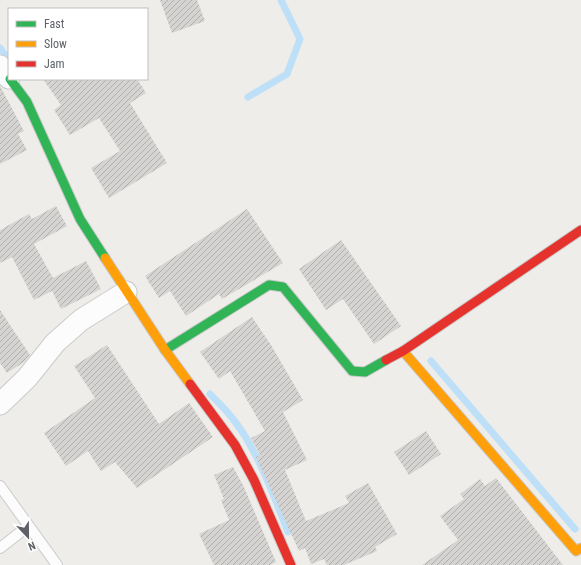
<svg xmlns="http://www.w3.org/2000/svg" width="581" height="565" viewBox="0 0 581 565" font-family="'Roboto Condensed',sans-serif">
	<defs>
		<pattern id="building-hatch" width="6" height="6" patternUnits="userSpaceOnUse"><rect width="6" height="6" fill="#d5d4d2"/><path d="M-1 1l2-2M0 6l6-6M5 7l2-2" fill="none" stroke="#b0afae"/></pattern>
	</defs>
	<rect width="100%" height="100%" fill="#eeede9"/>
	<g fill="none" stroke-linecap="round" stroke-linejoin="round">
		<path stroke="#bde0f8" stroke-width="7" d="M0,48l9,12
			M248,97l39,-23 13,-35 -19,-39
			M431,361l144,168
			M210,394c8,8 16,16 23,25 24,30 41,77 55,113"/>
	</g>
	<path fill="url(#building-hatch)" d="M160,0h37l8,21 -33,12z
		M43,79h94l9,14 -16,10 37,60 -58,35 -18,-30 29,-17 -21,-33 -29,17 -16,-25 7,-5z
		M0,86l24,45 -6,3 9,16 -27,14z
		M56,206l11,20 -33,18 19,34 33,-17 15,28 -40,20 -9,-18 -18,9 -22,-43 -12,6v-33l29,-16 3,5z
		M247,209l36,54 -61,36 -3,-5 -33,22 -16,-25 -11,7 -14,-22z
		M341,240l60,86 -27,18 -31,-45 -17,11 -27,-41z
		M0,310l30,45 -6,7 -17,11 -7,-10z
		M252,317l19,28 32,55 -20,12 24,48 -22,10 21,51 43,-18 -4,-7 23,-13 29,51 -22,13 2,4 -33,14h-17l-3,-6 -13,5 -6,-16 -6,3 -43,-94 4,-2 -9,-17 14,-7 -35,-60 -11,8 -19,-27z
		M107,345l52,79 30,-21 24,34 -76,51 -22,-26 -14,9 -13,-20 -22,15 -22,-33 51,-35 -21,-32z
		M426,431l15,23 -32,21 -15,-23z
		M233,467l10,18 33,77 -6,3h-56l-15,-31 30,-14 -8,-20 3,-1 -10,-24z
		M496,478l67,87h-141l36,-25 -18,-24 24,-17 -4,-5 20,-15 5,7z"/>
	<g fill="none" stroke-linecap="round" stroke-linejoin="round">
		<g stroke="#cacbcb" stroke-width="12">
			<path id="lane" d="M0,486l57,79
				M0,548l27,-21"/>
		</g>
		<g stroke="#cacbcb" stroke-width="23">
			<path id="street" d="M0,66l9,12
				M0,404l27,-26 28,-35 26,-23 45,-28"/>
		</g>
		<g stroke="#c9c9ca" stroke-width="11">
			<path id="fast" d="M10,79l17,23 53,117 25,39
				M165,350l104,-65 14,2 69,84 13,1 21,-12"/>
		</g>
		<g stroke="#c9c9ca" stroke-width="11">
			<path id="slow" d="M105,258l60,92 25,34
				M403,351l173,200 5,-3"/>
		</g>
		<g stroke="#c9c9ca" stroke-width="11">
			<path id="jam" d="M386,360l17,-9 178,-121
				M190,384l45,61 19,35 37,85"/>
		</g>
		<use href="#lane" stroke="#fcfcfc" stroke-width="10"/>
		<use href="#street" stroke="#fcfcfc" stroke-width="21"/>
		<use href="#fast" stroke="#30b455" stroke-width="9"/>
		<use href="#slow" stroke="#ff9f0a" stroke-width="9"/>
		<use href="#jam" stroke="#e5322d" stroke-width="9"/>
	</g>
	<rect x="8" y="8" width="140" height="72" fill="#ffffff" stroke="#bfc0c2"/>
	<rect x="16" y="21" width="20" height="6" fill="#30b455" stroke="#bfc0c2"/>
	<text x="44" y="28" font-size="12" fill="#5e6267">Fast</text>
	<rect x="16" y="41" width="20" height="6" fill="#ff9f0a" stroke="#bfc0c2"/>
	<text x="44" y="48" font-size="12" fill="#5e6267">Slow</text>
	<rect x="16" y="61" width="20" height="6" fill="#e5322d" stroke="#bfc0c2"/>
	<text x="44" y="68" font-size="12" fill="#5e6267">Jam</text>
	<g transform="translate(28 537) rotate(158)" stroke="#ffffff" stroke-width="3" paint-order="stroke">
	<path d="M0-3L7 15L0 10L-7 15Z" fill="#5e6267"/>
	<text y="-6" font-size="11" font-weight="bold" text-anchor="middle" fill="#5e6267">N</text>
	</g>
</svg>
